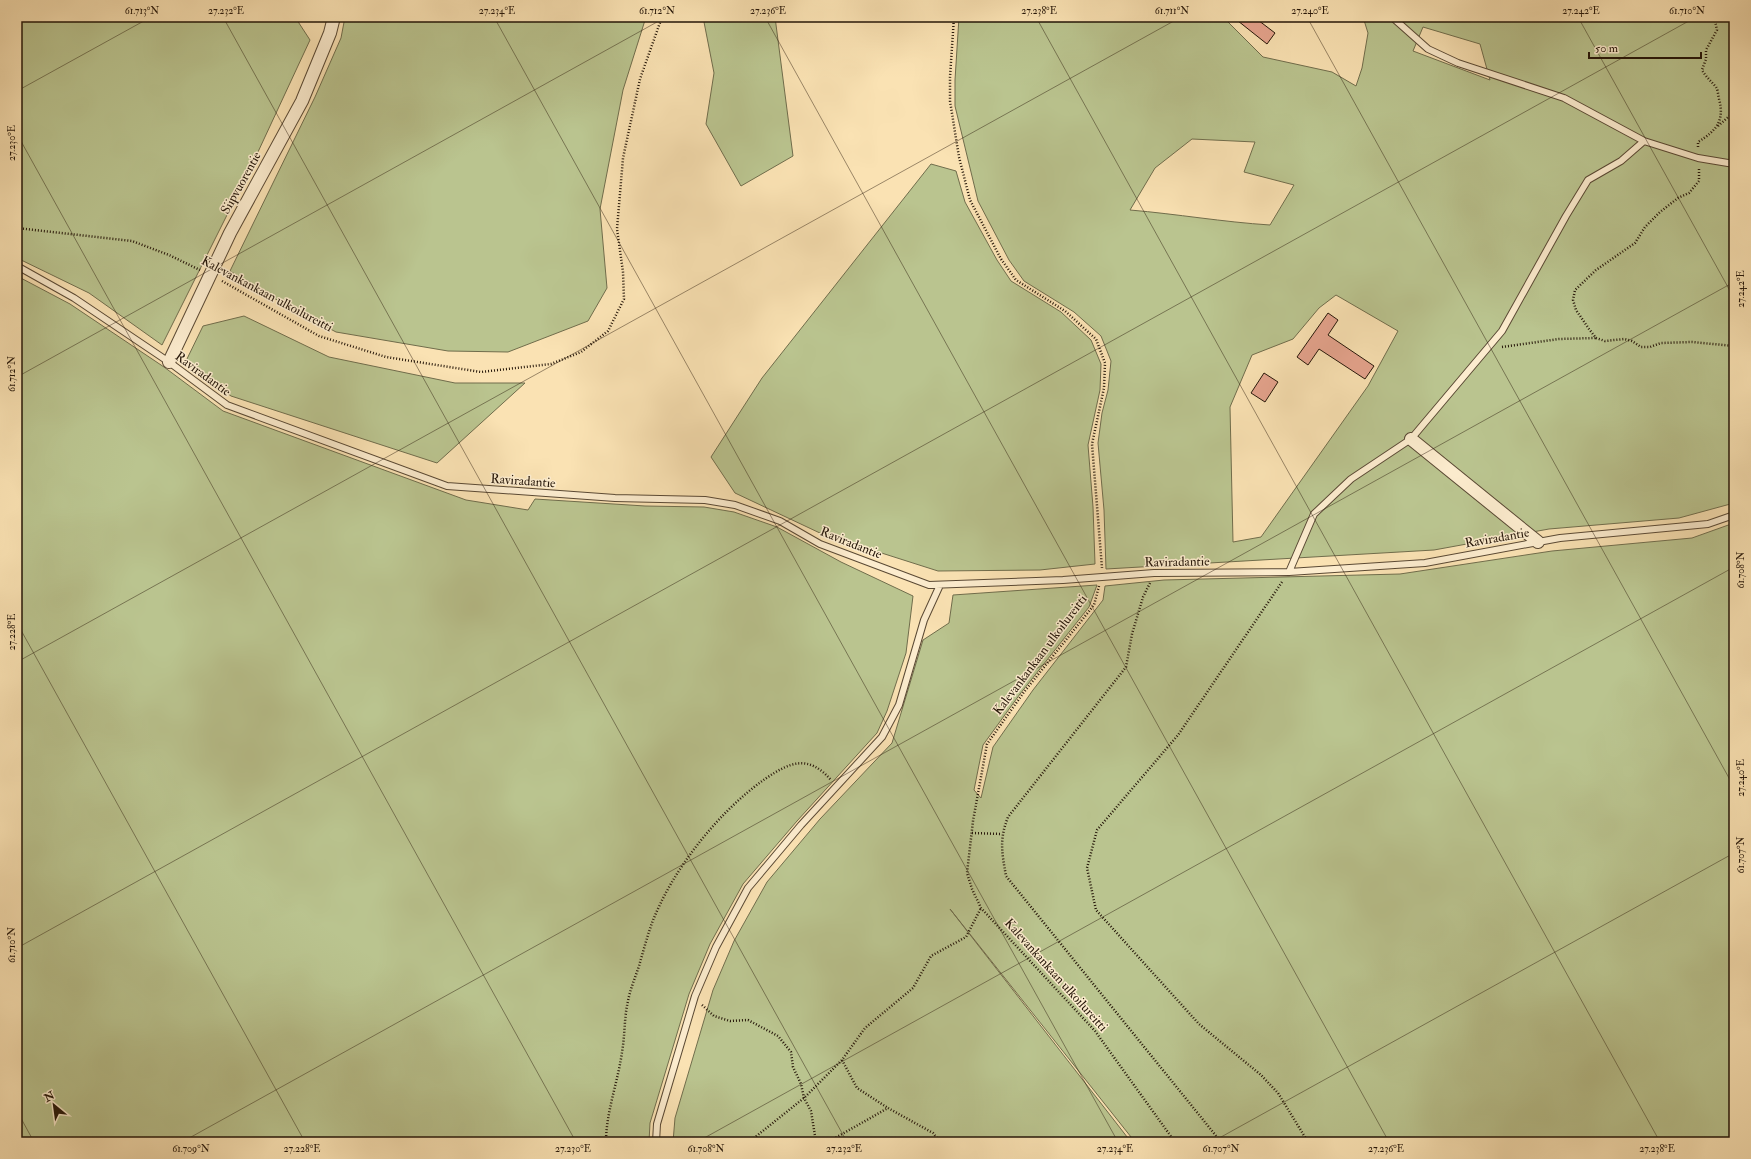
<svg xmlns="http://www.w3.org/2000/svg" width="1751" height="1159" viewBox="0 0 1751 1159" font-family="'IM FELL Double Pica',serif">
	<rect width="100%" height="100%" fill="#fae2b3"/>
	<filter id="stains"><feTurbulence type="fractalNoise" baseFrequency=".005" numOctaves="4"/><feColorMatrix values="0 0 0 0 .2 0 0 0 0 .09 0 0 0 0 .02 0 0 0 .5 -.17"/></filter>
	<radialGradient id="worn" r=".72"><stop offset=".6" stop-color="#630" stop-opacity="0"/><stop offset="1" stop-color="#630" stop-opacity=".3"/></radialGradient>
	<path fill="#bac48f" stroke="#706d4c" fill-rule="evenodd" d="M17,17h278l15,23 -59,127 -89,178 -73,-52 -72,-35z
		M345,17h301l-23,73 -23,119 7,79 -19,33 -80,31 -60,-1 -112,-19 -54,-29 -52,-32 85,-174 26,-59z
		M703,17h72l18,139 -52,30 -35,-62 8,-51z
		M959,17h264l40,40 69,15 24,14 6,-18 6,-35 -5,-16h371v486l-55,15 -130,11 -115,21 -328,19 -2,-59 -6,-67 4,-30 6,-23 3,-29 -10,-25 -27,-24 -50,-31 -15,-21 -31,-59 -23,-95v-26zM1423,27l57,17 10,36 -77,-29zM1192,139l63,3 -11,30 50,13 -24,40c-47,-3 -93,-11 -140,-15l25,-42zM1336,295l62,36 -30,55 -107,151 -28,5 -3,-135 22,-52 41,-16 26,-31z
		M931,164l25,7 9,31 32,58 14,21 50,31 30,28 10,24 -1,26 -12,55 5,62 2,57 -55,6 -102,1 -116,-37 -87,-41 -24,-36 51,-79z
		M17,276l53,28 94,63 59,44 243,89 62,10 7,-11 110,7 59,1 30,5 43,15 64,35 72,34 -7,57 -19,58 -10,22 -80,88 -54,63 -33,60 -21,50 -39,129 -1,19h-632z
		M244,316l85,41 126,26h70l-88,80 -206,-67 -46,-33 18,-37z
		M1734,523v619h-599l-185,-233 181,233h-458l2,-24 38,-128 21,-49 33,-59 53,-63 72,-76 31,-103 26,-17 4,-28 144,-10 -8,22 -69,87 -37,51 -9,45 7,8 12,-51 40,-57 70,-90 2,-14 59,-6 236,-6 152,-23 140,-13z"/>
	<path fill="#e6a48e" stroke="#251609" d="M1233,17h21l21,16 -8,11z
		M1328,313l10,7 -10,15 46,31 -9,13 -46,-30 -11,16 -11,-8z
		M1264,373l14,9 -13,20 -14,-9z"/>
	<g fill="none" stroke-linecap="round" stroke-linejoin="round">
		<g stroke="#5a4934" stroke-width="8">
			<path id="lane" d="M1392,17l36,32 30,14 106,35 80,43 54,17 36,6
				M17,266l57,32 95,64 58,43 220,81 168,12 90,2 30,5 45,16 40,23 109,41 134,-5 91,-7 135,-1 136,-9 135,-25 148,-14 26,-9
				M1289,572l25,-58 37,-35 60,-40 91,-108 64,-115 22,-36 33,-19 23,-20
				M656,1142l1,-18 38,-128 21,-49 32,-59 53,-63 81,-88 17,-32 25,-85 16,-35"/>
		</g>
		<g stroke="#5a4934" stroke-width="14">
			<path id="street" d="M169,362l61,-129 72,-132 28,-68 4,-16
				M1411,439l127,103"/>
		</g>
		<path stroke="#251609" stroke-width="2.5" stroke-dasharray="1 2" stroke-linecap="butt" d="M954,17l-4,60v24l9,56 11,43 31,59 15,21 49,31 31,28 9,24 -1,25 -12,56 10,124
			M1718,126l16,-14
			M1698,147v-5c18,-11 27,-21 21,-43 -1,-4 -1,-9 -3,-12 -5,-6 -10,-10 -14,-17l4,-11v-9l11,-20 -3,-13
			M1699,169v12l-10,12 -11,5 -18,14 -15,15 -10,16 -39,27 -21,20 -2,10 3,10 13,19 7,9 9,3 19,-2 8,2 9,6h9l11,-4 31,-1 42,4
			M17,228l115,13 37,14 31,15
			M222,281l97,55 67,21 95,15 70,-8 30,-12 27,-21 16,-32 -1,-27 -6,-43 6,-71 17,-79 22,-62
			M1502,347l57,-8 37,-1
			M1282,582l-104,153 -81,95 -10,38 9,42 103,114 62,51 17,18 30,49
			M1150,583l-7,14 -11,37 -6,33 -118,150c-9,23 -6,36 -2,59l215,266
			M1099,586l-5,19 -70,87 -37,52 -14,77 -6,52 5,16 9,19 114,123 80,111
			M972,833l29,1
			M702,1005l12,11 16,5 18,-1 30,16 13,16 2,15 8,17 3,14 7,13 5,31
			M842,1060l15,28 31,20
			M606,1142c0,-30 12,-60 16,-90 3,-16 2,-34 6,-51 2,-11 7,-23 11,-35 4,-14 8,-29 13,-43 20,-53 67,-112 113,-144 25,-17 43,-25 66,1
			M749,1142l55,-44 38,-38 23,-32 48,-40 18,-32 35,-19 15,-29
			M828,1142l60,-34 45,25 7,9"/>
		<use href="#lane" stroke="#fcecce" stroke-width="6"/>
		<use href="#street" stroke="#fcecce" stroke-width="12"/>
	</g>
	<path fill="none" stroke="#251609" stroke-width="1" stroke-opacity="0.45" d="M223,17l624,1125M494,17l624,1125M765,17l624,1125M1036,17l624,1125M1307,17l427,770M1578,17l156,281M17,91l134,-74M17,134l559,1008M17,377l649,-360M17,623l288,519M17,662l1164,-645M17,948l1679,-931M17,1111l17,31M182,1142l1552,-860M697,1142l1037,-575M1212,1142l522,-289M1727,1142l7,-4"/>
	<g text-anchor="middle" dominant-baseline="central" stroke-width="3" stroke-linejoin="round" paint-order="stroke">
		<g font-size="13" fill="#251609" stroke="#fcecce">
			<text transform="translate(241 183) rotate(-61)">Siipvuorentie</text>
			<text transform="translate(267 294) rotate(28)">Kalevankankaan ulkoilureitti</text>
			<text transform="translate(203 374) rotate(36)">Raviradantie</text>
			<text transform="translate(523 481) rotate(4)">Raviradantie</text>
			<text transform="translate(1497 538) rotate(-10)">Raviradantie</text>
			<text transform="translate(851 543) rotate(22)">Raviradantie</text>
			<text transform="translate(1177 562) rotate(-1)">Raviradantie</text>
			<text transform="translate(1040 655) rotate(-53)">Kalevankankaan ulkoilureitti</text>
			<text transform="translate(1056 975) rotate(48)">Kalevankankaan ulkoilureitti</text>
		</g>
	</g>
	<rect width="1751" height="1159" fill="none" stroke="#fae2b3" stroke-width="44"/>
	<g transform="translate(54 1105) rotate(331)" stroke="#fcecce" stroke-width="3" paint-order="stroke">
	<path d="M0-3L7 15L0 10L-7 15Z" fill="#251609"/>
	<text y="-6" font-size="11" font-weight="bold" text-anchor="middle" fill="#251609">N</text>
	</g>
	<path d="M1589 52v6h112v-6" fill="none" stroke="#251609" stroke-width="2"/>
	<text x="1595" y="52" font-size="12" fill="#251609" stroke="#fcecce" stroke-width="3" paint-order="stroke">50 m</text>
	<rect x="22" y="22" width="1707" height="1115" fill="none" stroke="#251609" stroke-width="1.5"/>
	<g font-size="10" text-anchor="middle" fill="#251609">
		<text x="142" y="14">61.713°N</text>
		<text x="226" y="14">27.232°E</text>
		<text x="497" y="14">27.234°E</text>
		<text x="657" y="14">61.712°N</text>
		<text x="768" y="14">27.236°E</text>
		<text x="1039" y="14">27.238°E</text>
		<text x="1172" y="14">61.711°N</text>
		<text x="1310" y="14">27.240°E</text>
		<text x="1581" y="14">27.242°E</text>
		<text x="1687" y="14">61.710°N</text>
		<text transform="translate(11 143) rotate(-90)" y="4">27.230°E</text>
		<text transform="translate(1740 289) rotate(-90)" y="4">27.242°E</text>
		<text transform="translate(11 374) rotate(-90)" y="4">61.712°N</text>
		<text transform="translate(1740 570) rotate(-90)" y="4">61.708°N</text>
		<text transform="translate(11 632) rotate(-90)" y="4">27.228°E</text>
		<text transform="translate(1740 778) rotate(-90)" y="4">27.240°E</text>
		<text transform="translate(1740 855) rotate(-90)" y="4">61.707°N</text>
		<text transform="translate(11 945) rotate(-90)" y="4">61.710°N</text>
		<text x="191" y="1152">61.709°N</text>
		<text x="302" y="1152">27.228°E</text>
		<text x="573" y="1152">27.230°E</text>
		<text x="706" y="1152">61.708°N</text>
		<text x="844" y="1152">27.232°E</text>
		<text x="1115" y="1152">27.234°E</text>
		<text x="1221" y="1152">61.707°N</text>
		<text x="1386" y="1152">27.236°E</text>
		<text x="1657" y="1152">27.238°E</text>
	</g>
	<rect width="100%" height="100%" filter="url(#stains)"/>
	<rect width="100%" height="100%" fill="url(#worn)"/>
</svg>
